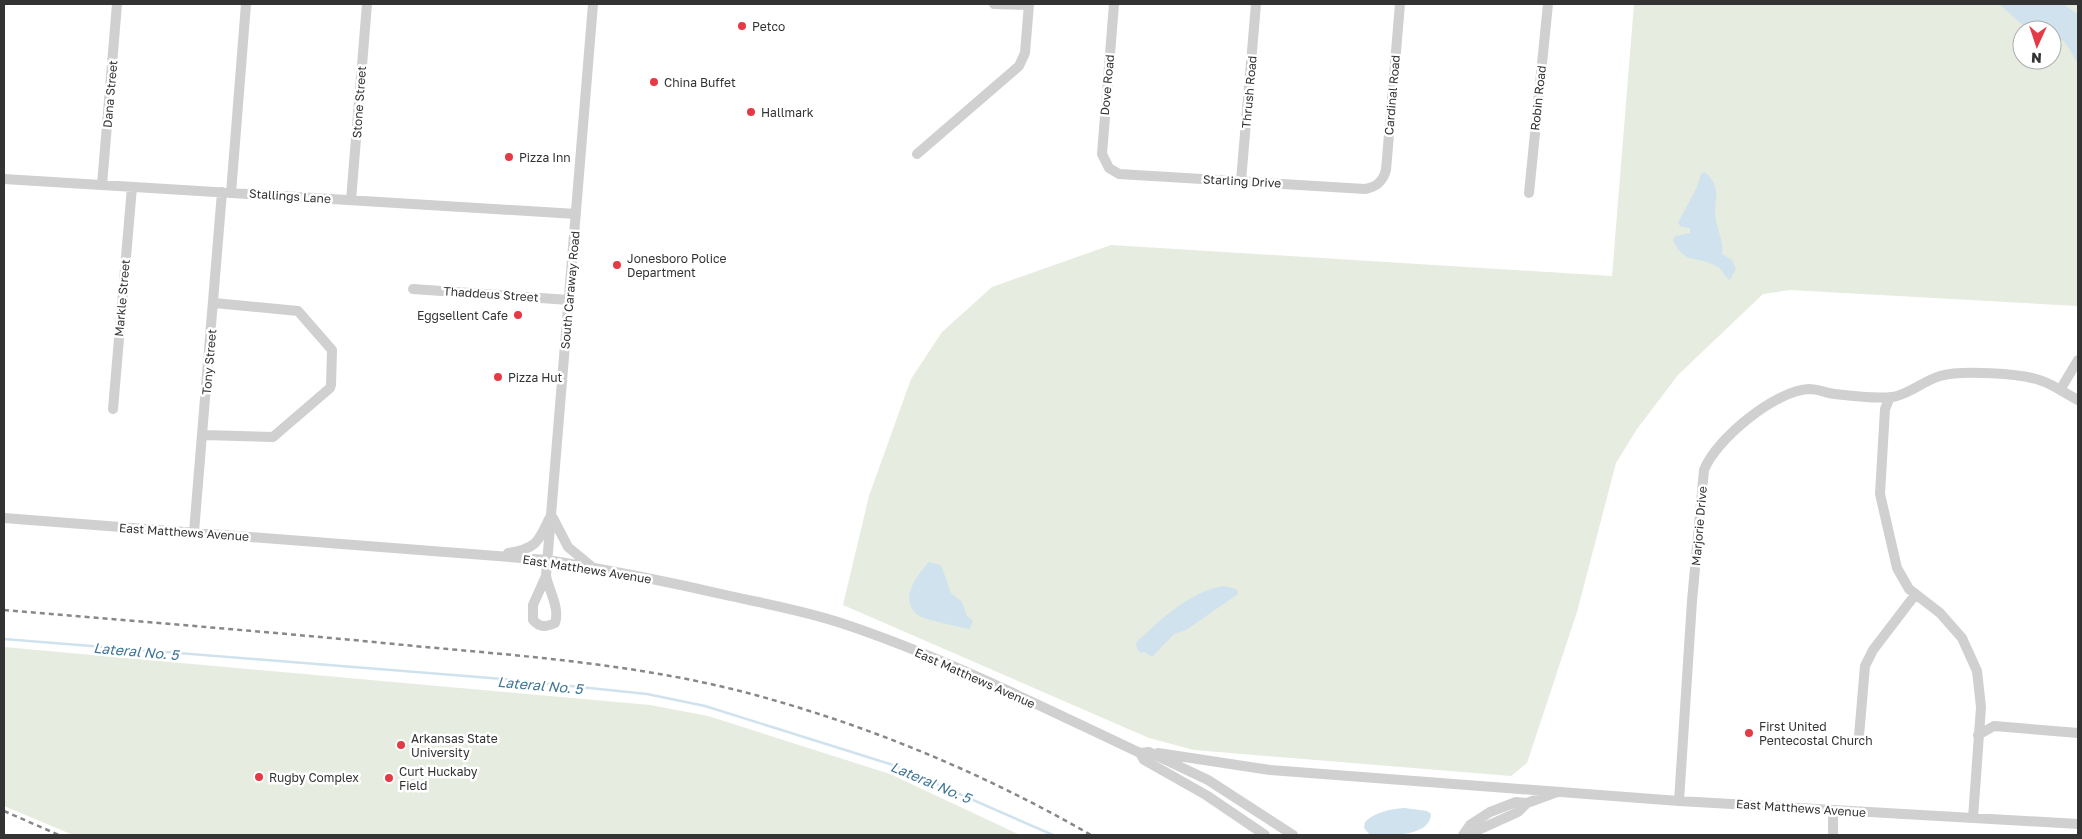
<svg xmlns="http://www.w3.org/2000/svg" width="2082" height="839" viewBox="0 0 2082 839" font-family="'Golos Text',sans-serif">
	<rect width="100%" height="100%" fill="#fff"/>
	<path fill="#e6ecdf" fill-rule="evenodd" d="M1634,4h444v302l-288,-16 -27,4 -85,81 -41,54 -21,34 -39,149 -50,151 -16,13 -317,-26 -45,-12 -306,-133 26,-109 42,-117 31,-47 50,-45 119,-42 501,31zM2022,30h30v30h-30z
		M4,647l646,58 58,11 182,58 130,61h-947l-69,-29z"/>
	<path fill="#cfe2ee" d="M1999,4h64l15,10v49c-8,-11 -11,-25 -26,-27v-6h-22l-4,-2z
		M1705,172c15,15 11,21 10,39 0,15 9,28 7,43l10,6 4,9 -6,11c-6,-3 -7,-11 -14,-14 -19,-11 -31,0 -43,-26l2,-4 15,-3v-5l-9,-1 -3,-4 19,-36 4,-13z
		M929,562l12,3 10,28 11,9 5,14 6,5 -3,8c-10,-2 -45,-9 -52,-14 -20,-15 -1,-40 11,-53z
		M1224,586l12,3 2,5 -52,36 -12,4 -22,23 -7,-5 -4,1 -4,-4 -1,-6c22,-22 56,-53 88,-57z
		M1404,808l23,3 4,3c-1,24 -44,21 -61,21l-6,-7 1,-6c10,-10 25,-13 39,-14z"/>
	<g fill="none" stroke-linecap="round" stroke-linejoin="round">
		<path stroke="#cfe2ee" stroke-width="2.5" d="M4,639l499,40 144,15 58,12 188,59 160,70"/>
		<path stroke="#d0d0d0" stroke-width="10" d="M994,4l35,1
			M1114,4l-12,150 7,14 10,6 246,15c12,-2 18,-8 21,-19l14,-166
			M917,154l102,-88 6,-13 4,-49
			M4,179l572,35
			M1241,181l15,-177
			M102,185l15,-181
			M231,193l15,-189
			M1529,193l19,-189
			M351,200l16,-196
			M413,289l156,11
			M2060,390l18,-30
			M1890,397l-5,12 -5,85 17,74 12,21 31,24 22,25 15,33 4,36 -8,111
			M113,409l19,-222
			M204,435l69,2 57,-49 1,-3 1,-35 -34,-39 -84,-8
			M4,518l544,42c61,10 122,22 182,36 37,8 75,15 111,27 103,34 201,84 299,130l9,-1 59,28 85,55
			M553,518l15,29 23,19
			M194,532l28,-340
			M508,553c27,-4 30,-10 41,-34
			M546,576l-13,29v15c7,8 13,7 22,3 5,-15 -6,-32 -9,-47l47,-572
			M1978,735l16,-9 84,7
			M1859,736l6,-70 8,-16 42,-55
			M1140,753l4,7 62,35 59,40
			M1158,753l112,17 409,31 399,23
			M1679,801l13,-200 12,-131c12,-31 72,-80 105,-81 9,0 17,4 26,5 17,2 39,5 57,3 14,-1 33,-17 48,-21 20,-6 82,-3 102,5 12,4 24,13 36,19
			M1463,835l7,-10 20,-13 26,-10 11,1 30,-11
			M1467,835l51,-23 9,-9
			M1833,835v-24"/>
		<path stroke="#888" stroke-width="2.5" stroke-dasharray="5 4" stroke-linecap="butt" d="M4,610c140,12 281,23 421,37 112,10 225,19 334,49 116,32 228,79 332,139
			M4,811l55,24"/>
	</g>
	<g fill="#e63946" stroke="#fff" stroke-width="2">
		<circle cx="742" cy="26" r="5"/>
		<circle cx="654" cy="82" r="5"/>
		<circle cx="751" cy="112" r="5"/>
		<circle cx="509" cy="157" r="5"/>
		<circle cx="617" cy="265" r="5"/>
		<circle cx="518" cy="315" r="5"/>
		<circle cx="498" cy="377" r="5"/>
		<circle cx="1749" cy="733" r="5"/>
		<circle cx="401" cy="745" r="5"/>
		<circle cx="259" cy="777" r="5"/>
		<circle cx="389" cy="778" r="5"/>
	</g>
	<g text-anchor="middle" dominant-baseline="central" stroke-width="5" stroke-linejoin="round" paint-order="stroke">
		<g font-size="12" fill="#333" stroke="#fff" text-anchor="start">
			<text x="752" y="26">Petco</text>
			<text x="664" y="82">China Buffet</text>
			<text x="761" y="112">Hallmark</text>
			<text x="519" y="157">Pizza Inn</text>
			<text x="627" y="258">Jonesboro Police<tspan x="627" dy="14">Department</tspan></text>
			<text x="508" y="315" text-anchor="end">Eggsellent Cafe</text>
			<text x="508" y="377">Pizza Hut</text>
			<text x="1759" y="726">First United<tspan x="1759" dy="14">Pentecostal Church</tspan></text>
			<text x="411" y="738">Arkansas State<tspan x="411" dy="14">University</tspan></text>
			<text x="399" y="771">Curt Huckaby<tspan x="399" dy="14">Field</tspan></text>
			<text x="269" y="777">Rugby Complex</text>
		</g>
		<g font-size="12" fill="#333" stroke="#fff">
			<text transform="translate(1107 85) rotate(-85)">Dove Road</text>
			<text transform="translate(1249 92) rotate(-85)">Thrush Road</text>
			<text transform="translate(110 94) rotate(-85)">Dana Street</text>
			<text transform="translate(1392 95) rotate(-85)">Cardinal Road</text>
			<text transform="translate(1538 98) rotate(-84)">Robin Road</text>
			<text transform="translate(359 102) rotate(-86)">Stone Street</text>
			<text transform="translate(1242 181) rotate(3)">Starling Drive</text>
			<text transform="translate(290 196) rotate(4)">Stallings Lane</text>
			<text transform="translate(570 290) rotate(-85)">South Caraway Road</text>
			<text transform="translate(491 294) rotate(4)">Thaddeus Street</text>
			<text transform="translate(122 298) rotate(-85)">Markle Street</text>
			<text transform="translate(209 362) rotate(-85)">Tony Street</text>
			<text transform="translate(1699 526) rotate(-85)">Marjorie Drive</text>
			<text transform="translate(184 532) rotate(4)">East Matthews Avenue</text>
			<text transform="translate(587 569) rotate(9)">East Matthews Avenue</text>
			<text transform="translate(975 678) rotate(24)">East Matthews Avenue</text>
			<text transform="translate(1801 808) rotate(4)">East Matthews Avenue</text>
		</g>
		<g font-size="14" font-style="italic" fill="#3f7597" stroke="#fff">
			<text transform="translate(136 651) rotate(5)">Lateral No. 5</text>
			<text transform="translate(540 685) rotate(5)">Lateral No. 5</text>
			<text transform="translate(931 782) rotate(23)">Lateral No. 5</text>
		</g>
	</g>
	<rect width="2082" height="839" fill="none" stroke="#333333" stroke-width="10"/>
	<g transform="translate(2037 45) rotate(183)"><circle r="24" fill="#ffffff" stroke="#adadad"/>
	<path d="M0-4L9 19L0 12L-9 19Z" fill="#e63946"/>
	<text y="-8" font-size="14" font-weight="bold" text-anchor="middle" fill="#333333">N</text>
	</g>
</svg>
